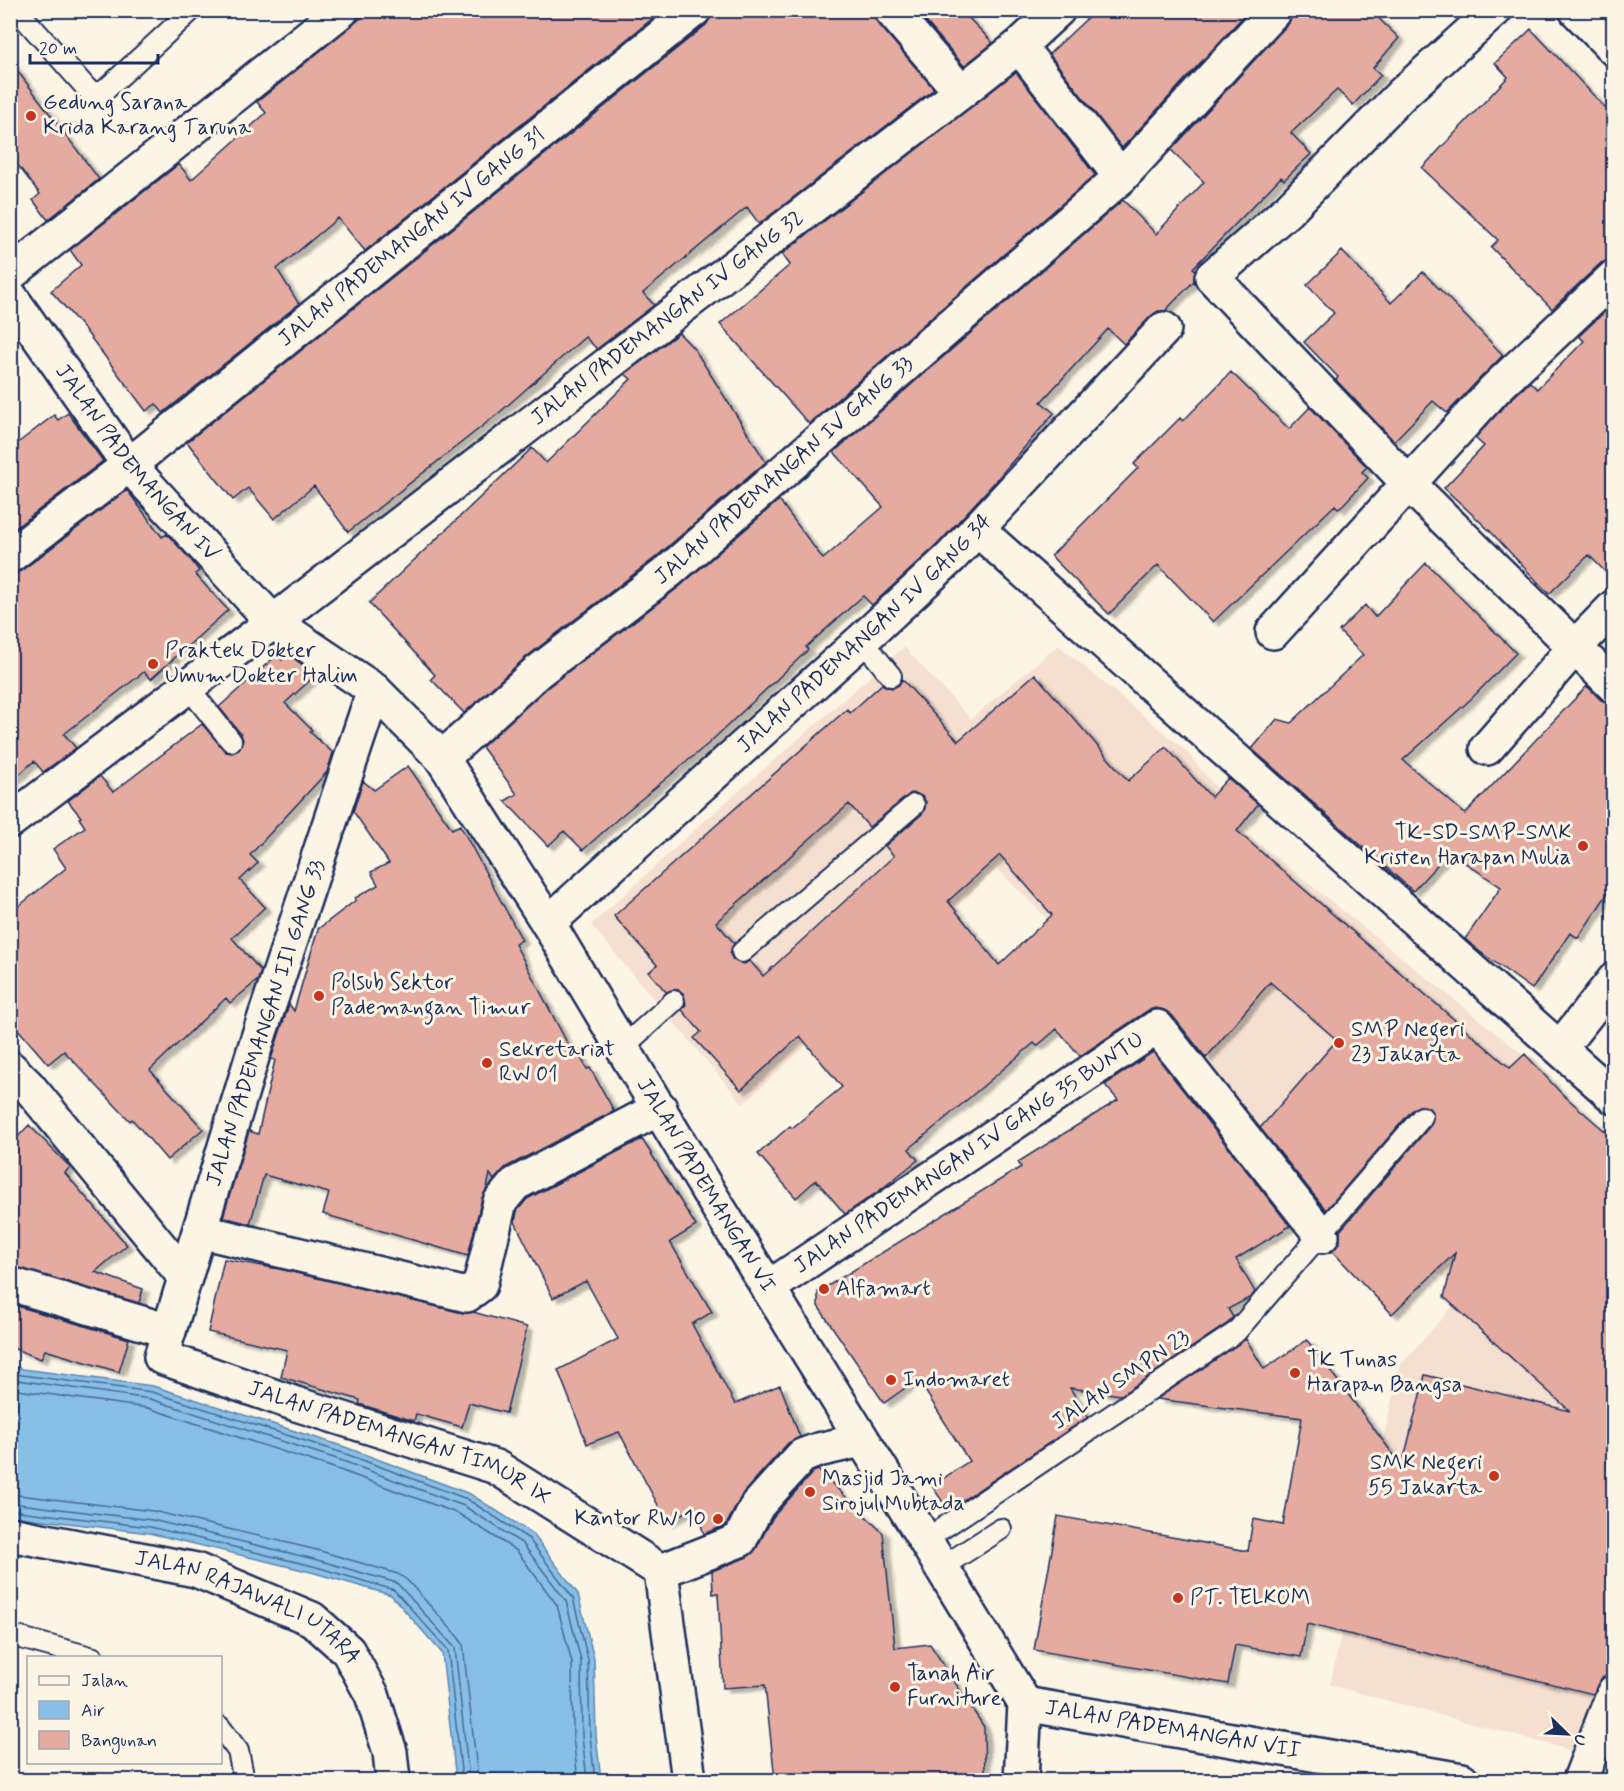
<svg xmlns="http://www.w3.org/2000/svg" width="1624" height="1791" viewBox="0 0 1624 1791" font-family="Mynerve,sans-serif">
	<defs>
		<filter id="shadow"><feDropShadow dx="6" dy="4" stdDeviation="1.5" flood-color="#0004"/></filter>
	</defs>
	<rect width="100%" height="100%" fill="#fcf5e5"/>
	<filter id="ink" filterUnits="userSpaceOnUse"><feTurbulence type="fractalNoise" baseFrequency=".0167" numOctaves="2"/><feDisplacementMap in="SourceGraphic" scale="12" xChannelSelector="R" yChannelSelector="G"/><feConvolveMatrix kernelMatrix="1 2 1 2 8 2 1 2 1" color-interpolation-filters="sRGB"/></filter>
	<g filter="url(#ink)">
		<path fill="#f5dfd1" d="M1058,645l127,105 52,63 -169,126 -71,-70 -254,235 -152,-179 109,-100 204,-178 67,72z
			M1233,823l298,238 -16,171 -54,60 -84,-71 -39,-11 -21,-3 -162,-182 -47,-39z
			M1517,1233l96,89v340l-33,91 -250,-68 69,-318z"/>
		<path fill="#88bfe6" stroke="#5c85b0" stroke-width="1.5" d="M11,1365l12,4 130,17 192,61 125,47 63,40 45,60 16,65 2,77 5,44h-145l-14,-127 -51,-58 -80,-23 -162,-39 -138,-17z"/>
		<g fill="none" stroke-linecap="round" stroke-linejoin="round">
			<path stroke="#476994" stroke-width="1.5" d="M10,1372l12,3 130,17 191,61 124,46 62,40 44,59 15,62 2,76 5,44
				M10,1379l140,20 190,61 124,46 59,38 43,57 15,60 1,75 5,44
				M10,1389l138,19 189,61 122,45 58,37 40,54 15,58 1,74 5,43
				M10,1494l143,17 164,39 81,24 9,6 51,57 5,7 15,136
				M10,1503l142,17 162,39 83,24 58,65 14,132
				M10,1510l140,17 163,39 81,24 54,60 14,130"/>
		</g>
		<path fill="#e5aba1" stroke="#1b2f5e" stroke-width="1.5" fill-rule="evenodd" filter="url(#shadow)" d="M371,10h292l-298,241 -27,-33 -61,51 22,35 -136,109 -7,-9 -10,7 -61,-81 -34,-39 30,-26 -11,-15 109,-86 12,16 75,-67 -9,-11z
			M712,10h161l4,12 57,67 -175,135 -12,-17 -104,86 11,12 -57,44 -12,-12 -86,76 -151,119 -34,-46 -40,33 -26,-31 -15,12 -46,-58 519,-417 5,-8z
			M916,10h45l32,33 -29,23z
			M1096,10h153l-127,138 -73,-94z
			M1293,10h77l29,28 -26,30 8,7 -28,30 -16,-15 -46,43 20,21 -27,26 -3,-3 -88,91 2,2 -1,11 -29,30h-7l-7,5 -27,28 -16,-15 -67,73 13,11 -61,71 -55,60 -66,61 -9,-9 -57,51 2,3 -100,94 -86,71 -39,35 -19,-19 -16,15 -43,-45 12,-7 -35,-47 66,-60 131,-100 100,-87 44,59 60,-52 -49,-55 289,-252 33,34 48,-52 -33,-32 118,-127z
			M1531,29l83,88v142l-13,4 -49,46 -61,-62 7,-7 -76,-72 86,-91 -13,-14z
			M10,61l89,118 -51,41 -15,-20 7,-6 -30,-39z
			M1016,72l79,103 -286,249 -89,-100 70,-59 -8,-11z
			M1342,251l49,52 32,-31 80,83 -56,58 -14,-12 -39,40 -58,-61 2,-3 -34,-35 30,-29 -27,-28z
			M1614,303v278l-25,-26 -40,39 -59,-63 -46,-43 40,-42 -9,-8 33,-36 22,-20 7,7 47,-48 -5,-5z
			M679,333l16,17 71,112 -110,95 -131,101 -61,55 -33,-34 4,-4 -66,-72 163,-155 14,15 85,-84 -6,-5z
			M1231,372l58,57 21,-22 57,60 -5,5 6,6 -29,31 -4,-4 -122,117 -55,-57 -49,49 -58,-58 87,-88 -4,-4 46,-46 3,3z
			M68,413l35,48 -93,71v-83l44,-34 4,5z
			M127,490l35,47 5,-3 24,26 8,11 -4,3 33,36 -77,69 -7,-7 -80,62 12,14 -33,24 -9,-11 -24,22v-209l11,-3z
			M1426,563l90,90 -45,46 -68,61 62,54 122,-128 14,14 13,4v180l-36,54 -8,-5 -38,56 -53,-38 -14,-12 36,-52 -52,-35 -36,39 -161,-142 25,-30 14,4 72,-68 -24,-24 26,-26 10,12z
			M278,654l4,6 6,-6 28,21 -31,28 27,27 -2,2 23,21 -6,19 -77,83 8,8 -18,17 25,27 -33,31 29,33 -3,9 -28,23 -4,-5 -76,72 53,59 -36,31 -35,-41 -2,2 -66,-70 -16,13 -38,-44v-107l56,-45 -13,-19 32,-22 -6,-9 2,-1 -13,-16 32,-25 13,16 89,-68 24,28 6,1 7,-3 4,-10 -2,-6 -22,-27z
			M1035,674l93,107 38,-34 45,50 17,-19 30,26 -21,27 273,237 15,-14 35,38 54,47v535l-12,4 -9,16 -286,-70 -6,33 -66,-12 -7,39 -194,-34 24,-134 190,35 5,-32 30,6 19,-107 -145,-19 89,-60 18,30 43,-29 95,126 23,-91 145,36 -126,-114 11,-44 -63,61 -60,-63 8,-9v-11l91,-106 2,-11 -4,-6 -10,-2 -6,3 -87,101 -66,-82 77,-88 -67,-58 -64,76 -34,-43 -8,-5 -9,-2 -8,3 -67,45 -23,-27 -20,17 -3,-3 -125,106 9,11 -39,31 -34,23 -29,-34 -20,18 -38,-44 32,-28 2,2 50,-41 -42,-51 -59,54 -47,-52 7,-6 -19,-22 4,-6 -3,-11 -6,-4 -11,3 -17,-20 8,-7 -43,-49 233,-207 3,4 32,-29 5,3 6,1 6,-3 3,-6 56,62zM911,793l6,1 6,3 3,5 -1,6 -3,6 -37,32 9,10 -131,120 -13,-15 -6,3 -11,-4 -3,-6 4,-11 -18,-21 133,-118 20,23zM1000,855l52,60 -53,50 -51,-64z
			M408,766l44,63 8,-4 62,115 -7,4 55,104 5,-2 12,23 3,-1 24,43 -108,56 -12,13 -4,-6 -3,14 -5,10 -14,58 -145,-42 6,-21 -65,-18 -14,49 -27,-7 26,-86 9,3 17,-74 -4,-1 18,-55 5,7 24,-82 38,-29 -1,-2 23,-13 -7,-13 18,-9 -36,-52 10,-30 11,9z
			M1153,1052l137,174 -54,33 19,33 -4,5 -23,12 5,8 -5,6 -107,72 -51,-7 18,29 -140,93 -16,-24 37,-25 -51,-82 -34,24 -66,-97v-14l203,-125 -3,-5 100,-62 -13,-15z
			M29,1125l41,42 -5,6 62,72 -32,27 48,17 -4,14 -129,-37v-121z
			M642,1139l54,87 -26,16 42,70 -20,12 43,80 45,-19 20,52 -12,6 -45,50 -17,32 -22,9 -9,-27 -28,15 -48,-90 -32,12 -29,-74 60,-31 -32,-58 -33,17 -38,-76 2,-11 10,-12z
			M224,1259l60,11 179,43 10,-1 54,15 -21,86 -37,-10 -7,24 -46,-13 -2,7 -55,-17 1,-4 -79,-23 6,-27 -79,-18z
			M10,1304l119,35 -10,33 -74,-22 -4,9 -31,-12z
			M818,1470l65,63 12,115 35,-4 54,83 1,53h-210l-10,-95 -42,3 -5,-95 -5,1 -1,-23 35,-14 9,-8 17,-32 40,-45z"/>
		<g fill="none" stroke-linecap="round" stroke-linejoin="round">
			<g stroke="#1b2f5e" stroke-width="24">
				<path id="lane" d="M17,10l73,82h13l89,-82
					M862,640l29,36
					M188,687l43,54
					M742,952l172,-147
					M623,1047l51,-46
					M925,1540l311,-208 186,-215
					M942,1567l59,-38
					M10,1635l84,23
					M220,1727l18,24 6,29"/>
			</g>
			<g stroke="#1b2f5e" stroke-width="38">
				<g id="street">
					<path d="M891,10l70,82"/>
					<path d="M1495,10l-93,84 -114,116 -76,67 196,206 206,203"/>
					<path d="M1576,10l38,39"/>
					<path d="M1019,46l102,131"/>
					<path d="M10,274l332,-264"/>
					<path d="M977,529l637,568"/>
					<path id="s1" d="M10,556l119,-91 565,-455"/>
					<path id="s2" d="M273,622l688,-530 58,-46 39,-36"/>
					<path d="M1273,632l222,-243 119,-112"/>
					<path id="s3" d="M374,690l-117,351 -96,316 135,47 200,63 165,104 28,209"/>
					<path d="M1487,748l88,-101 39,-40"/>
					<path id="s4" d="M442,758l94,-85 132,-101 453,-395 154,-167"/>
					<path id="s5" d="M548,923l314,-283 89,-83 213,-228"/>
					<path d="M1560,1048l54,-68"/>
					<path d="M10,1068l19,19 156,190"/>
					<path d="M200,1231l267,64 13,-10 20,-83 15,-18 145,-76"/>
					<path d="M10,1284l159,47"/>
					<path id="s6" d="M768,1288l389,-261 165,209"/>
					<path d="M661,1571l79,-31 17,-34 45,-50 16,-6 44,-10"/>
					<path id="s7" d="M1025,1704l437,76"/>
					<path d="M1580,1780l34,-88"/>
				</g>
			</g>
			<g stroke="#1b2f5e" stroke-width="38">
				<g id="secondary">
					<path id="s8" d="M10,296l119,169 144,157 101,68 68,68 106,165 163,273 214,344 100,164 -4,76"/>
					<path d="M10,821l263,-199"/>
					<path id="s9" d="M10,1534l186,36 116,49 36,32 24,44 18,57 3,28"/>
				</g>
			</g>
			<use href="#lane" stroke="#fcf5e5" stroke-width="20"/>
			<use href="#street" stroke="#fcf5e5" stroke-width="33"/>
			<use href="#secondary" stroke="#fcf5e5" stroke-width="33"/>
		</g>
	</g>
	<g fill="#c8321e" stroke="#fcf5e5" stroke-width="2">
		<circle cx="31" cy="116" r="6"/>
		<circle cx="153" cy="664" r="6"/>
		<circle cx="1583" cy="846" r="6"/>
		<circle cx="319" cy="996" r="6"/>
		<circle cx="1339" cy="1043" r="6"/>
		<circle cx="487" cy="1063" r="6"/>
		<circle cx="824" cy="1289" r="6"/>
		<circle cx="1295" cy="1373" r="6"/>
		<circle cx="891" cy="1380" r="6"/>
		<circle cx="1494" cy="1476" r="6"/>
		<circle cx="810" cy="1492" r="6"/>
		<circle cx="718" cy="1519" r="6"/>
		<circle cx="1178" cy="1598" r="6"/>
		<circle cx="895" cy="1687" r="6"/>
	</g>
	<g text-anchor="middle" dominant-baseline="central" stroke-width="6" stroke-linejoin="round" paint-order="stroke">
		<g font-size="22" fill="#1b2f5e" stroke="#fcf5e5" text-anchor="start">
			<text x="43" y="103">Gedung Sarana<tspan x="43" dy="25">Krida Karang Taruna</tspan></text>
			<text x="165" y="651">Praktek Dokter<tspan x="165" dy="25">Umum Dokter Halim</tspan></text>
			<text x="1571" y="833" text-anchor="end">TK-SD-SMP-SMK<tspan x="1571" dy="25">Kristen Harapan Mulia</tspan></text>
			<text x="331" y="983">Polsub Sektor<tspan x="331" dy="25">Pademangan Timur</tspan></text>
			<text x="1351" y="1030">SMP Negeri<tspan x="1351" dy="25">23 Jakarta</tspan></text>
			<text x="499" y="1050">Sekretariat<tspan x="499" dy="25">RW 01</tspan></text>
			<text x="836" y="1289">Alfamart</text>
			<text x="1307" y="1360">TK Tunas<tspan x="1307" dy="25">Harapan Bangsa</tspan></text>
			<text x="903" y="1380">Indomaret</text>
			<text x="1482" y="1463" text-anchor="end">SMK Negeri<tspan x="1482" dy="25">55 Jakarta</tspan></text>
			<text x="822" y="1479">Masjid Jami<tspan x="822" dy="25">Sirojul Mubtada</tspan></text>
			<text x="706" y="1519" text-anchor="end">Kantor RW 10</text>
			<text x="1190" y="1598">PT. TELKOM</text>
			<text x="907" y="1674">Tanah Air<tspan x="907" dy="25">Furniture</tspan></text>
		</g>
		<g font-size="22" fill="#1b2f5e" stroke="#fcf5e5">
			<text stroke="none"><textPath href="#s1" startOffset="513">JALAN PADEMANGAN IV GANG 31</textPath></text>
			<text stroke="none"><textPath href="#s2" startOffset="498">JALAN PADEMANGAN IV GANG 32</textPath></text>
			<text stroke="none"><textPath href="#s8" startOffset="210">JALAN PADEMANGAN IV</textPath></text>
			<text stroke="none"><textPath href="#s4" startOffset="447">JALAN PADEMANGAN IV GANG 33</textPath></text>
			<text stroke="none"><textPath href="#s5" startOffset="429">JALAN PADEMANGAN IV GANG 34</textPath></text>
			<text transform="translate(266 1023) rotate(-72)">JALAN PADEMANGAN III GANG 33</text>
			<text stroke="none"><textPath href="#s6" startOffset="242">JALAN PADEMANGAN IV GANG 35 BUNTU</textPath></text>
			<text stroke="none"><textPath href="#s8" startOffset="1140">JALAN PADEMANGAN VI</textPath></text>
			<text transform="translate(1121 1380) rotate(-34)">JALAN SMPN 23</text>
			<text stroke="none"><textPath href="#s3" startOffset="954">JALAN PADEMANGAN TIMUR IX</textPath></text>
			<text stroke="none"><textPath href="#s9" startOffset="252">JALAN RAJAWALI UTARA</textPath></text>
			<text stroke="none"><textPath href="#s7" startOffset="150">JALAN PADEMANGAN VII</textPath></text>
		</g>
	</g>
	<rect width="1624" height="1791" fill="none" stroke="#fcf5e5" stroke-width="36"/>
	<rect x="18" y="18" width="1588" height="1755" fill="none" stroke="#1b2f5e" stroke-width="2" filter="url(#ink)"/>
	<rect x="27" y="1656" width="195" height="108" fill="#fcf5e5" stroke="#a2a6af" stroke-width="1.5"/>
	<rect x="39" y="1676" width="30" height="9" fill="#fcf5e5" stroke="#a2a6af" stroke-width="1.5"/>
	<text x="81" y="1686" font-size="18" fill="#1b2f5e">Jalan</text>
	<rect x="39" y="1701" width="30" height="18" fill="#88bfe6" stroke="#a2a6af" stroke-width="1.5"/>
	<text x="81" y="1716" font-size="18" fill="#1b2f5e">Air</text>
	<rect x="39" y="1731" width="30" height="18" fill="#e5aba1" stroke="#a2a6af" stroke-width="1.5"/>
	<text x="81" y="1746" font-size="18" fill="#1b2f5e">Bangunan</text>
	<g transform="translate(1567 1734) rotate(114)" stroke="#fcf5e5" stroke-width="4.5" paint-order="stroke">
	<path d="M0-4.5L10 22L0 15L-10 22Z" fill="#1b2f5e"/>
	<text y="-9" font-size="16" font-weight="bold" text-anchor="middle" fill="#1b2f5e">U</text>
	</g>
	<path d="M30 54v9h128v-9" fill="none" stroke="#1b2f5e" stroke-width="3"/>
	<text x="39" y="54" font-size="18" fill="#1b2f5e" stroke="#fcf5e5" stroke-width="4.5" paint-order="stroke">20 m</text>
</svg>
